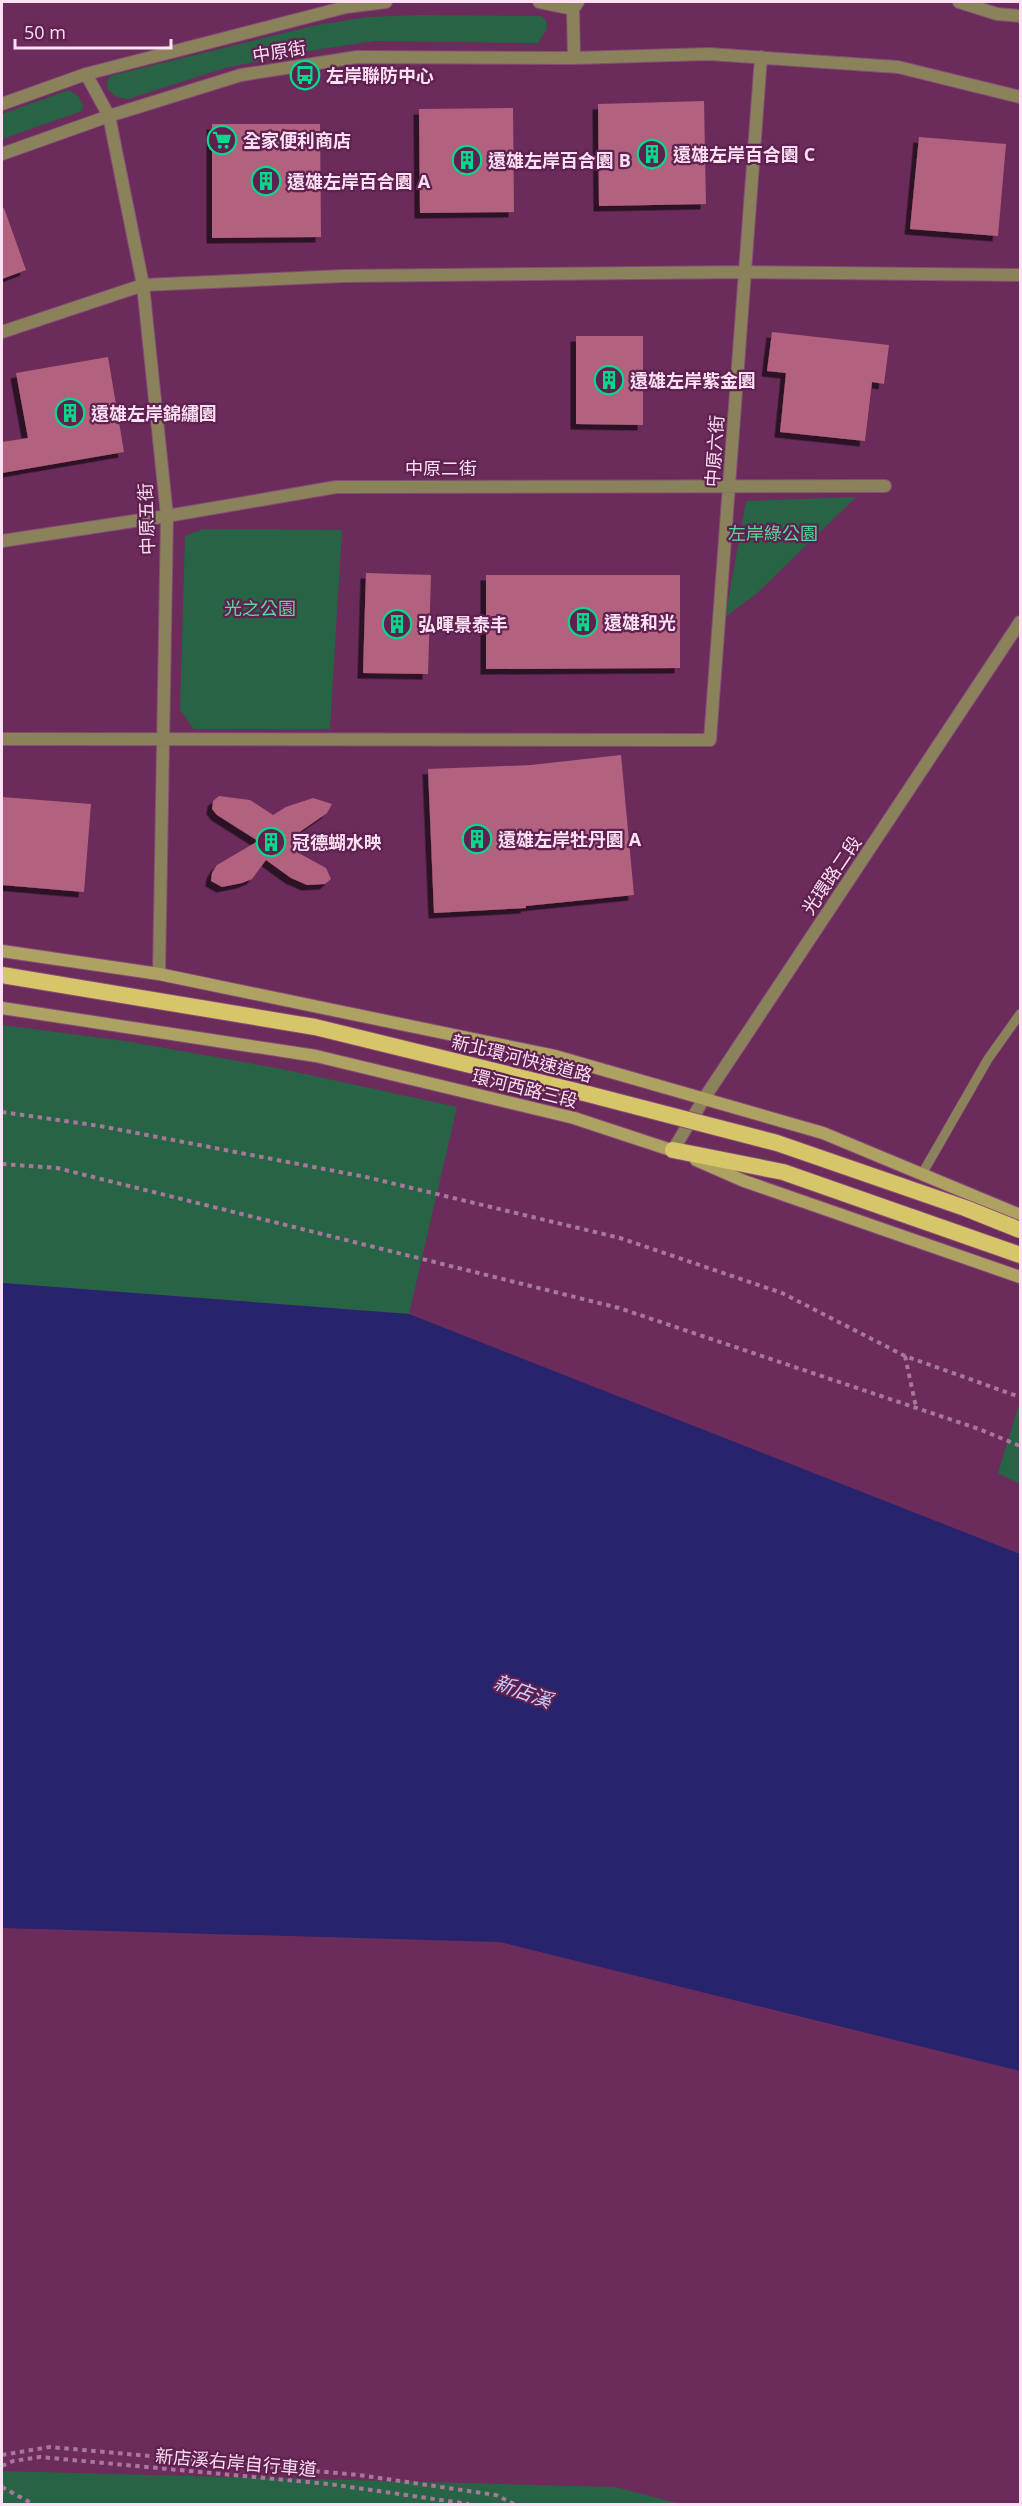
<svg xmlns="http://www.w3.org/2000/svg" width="1022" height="2506" viewBox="0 0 1022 2506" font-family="'Open Sans','Noto Sans TC',sans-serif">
	<defs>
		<filter id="shadow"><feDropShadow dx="-5.5" dy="5.5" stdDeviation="0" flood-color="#0009"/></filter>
	</defs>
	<rect width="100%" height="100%" fill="#6b2c5b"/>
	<path fill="#276445" d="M420,15l120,1 6,4 1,9 -9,14 -164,-2 -77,12 -72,15 -97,31 -11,-2 -9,-7 -1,-9 3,-5 207,-51 51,-8z
		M69,90l9,6 5,9 -1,6 -80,28v-25z
		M856,497l-100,97 -31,23 21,-116z
		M203,529l139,1 -12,199h-136l-14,-19 5,-174z
		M2,1025l123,16 157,28 175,38 -48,207 -407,-31z
		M1020,1401v83l-22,-11z
		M2,2471l612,16 67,17h-679z"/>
	<path fill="#27236d" d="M2,1283l407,31 611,240v517l-520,-129 -498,-14z"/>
	<path fill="#b2627e" filter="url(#shadow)" d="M704,101l2,103 -107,2 -1,-102z
		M513,108l1,104 -94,1 -1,-104z
		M212,124h108l1,113 -109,1z
		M919,137l87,7 -8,92 -88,-7z
		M4,208l22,62 -24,9v-70z
		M772,332l117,13 -5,39 -12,-2 -7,59 -85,-9 6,-59 -19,-2z
		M576,336h67v89l-67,-1z
		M108,357l16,95 -122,21v-31l26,-4 -12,-65z
		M366,573l65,2 -3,99 -65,-1z
		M486,575h194v93l-194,1z
		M621,755l13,140 -108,11v2l-92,5 -6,-144 103,-4z
		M219,796l31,4 23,15 13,-8 27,-9 19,6 -5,9 -26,18 -8,19 33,18 5,11 -6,5 -18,1 -16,-7 -25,-18 -14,19 -10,4 -20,4 -11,-6 1,-8 5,-8 41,-24 -41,-26 -5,-6 1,-8z
		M2,797l89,7 -7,88 -82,-7z"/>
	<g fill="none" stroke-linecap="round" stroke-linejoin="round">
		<g stroke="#864c77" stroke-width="10">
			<path id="service" d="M922,1174l66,-115 32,-45"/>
		</g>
		<g stroke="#864c77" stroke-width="14">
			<path id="minor" d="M539,2l34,7
				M959,2l38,12 23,2
				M574,58l135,-4 189,13 122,30
				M86,74l23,42 34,169 24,231 -8,458
				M2,104l84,-30 260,-67 40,-5
				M2,332l141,-47 200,-9 402,-4 275,3
				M2,541l165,-25 169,-29 549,-1
				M2,739l708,1 51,-683
				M673,1150l32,-53 315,-475"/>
		</g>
		<g stroke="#864c77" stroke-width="14">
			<path id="tertiary" d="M2,154l107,-38 132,-41 116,-18 217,1 -1,-49 5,-7"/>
		</g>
		<g stroke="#864c77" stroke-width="14">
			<path id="secondary" d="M2,951l157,23 396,82 268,77 197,82
				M2,1008l314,48 258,62 106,35
				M696,1160l48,21 276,96"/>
		</g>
		<g stroke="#864c77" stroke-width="18">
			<path id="trunk" d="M673,1150l110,22 237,83"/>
		</g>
		<path stroke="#a8779a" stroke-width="4" stroke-dasharray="4.5 4.5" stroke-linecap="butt" d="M2,1112l98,14 266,51 254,61 162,55 123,63 115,41
			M2,1164l55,4 562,140 360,121 41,17
			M905,1356l11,51
			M2,2455l48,-8 309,28 137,20 18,9
			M2,2466l11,-5 27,-4 289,27 140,20
			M2,2487l31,17"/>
		<use href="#service" stroke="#8a825b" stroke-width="9"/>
		<use href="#minor" stroke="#8a825b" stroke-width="12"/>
		<use href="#tertiary" stroke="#8a825b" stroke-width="12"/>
		<use href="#secondary" stroke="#aea263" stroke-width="12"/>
		<use href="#trunk" stroke="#d7c56a" stroke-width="16"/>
		<g stroke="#864c77" stroke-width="18" stroke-linecap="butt">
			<path id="trunk-bridge" d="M2,975l313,52 273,67 189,49 188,65 55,22"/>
		</g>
		<use href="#trunk-bridge" stroke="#d7c56a" stroke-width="16"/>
	</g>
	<defs>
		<g id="bus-ring" transform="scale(1.5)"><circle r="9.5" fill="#5f214f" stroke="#04d98b" stroke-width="1.5"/><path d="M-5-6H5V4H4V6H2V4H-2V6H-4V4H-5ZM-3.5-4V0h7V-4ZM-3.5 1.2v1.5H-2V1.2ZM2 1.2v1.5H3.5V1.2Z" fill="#04d98b"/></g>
		<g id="supermarket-ring" transform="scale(1.5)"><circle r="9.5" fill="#5f214f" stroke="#04d98b" stroke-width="1.5"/><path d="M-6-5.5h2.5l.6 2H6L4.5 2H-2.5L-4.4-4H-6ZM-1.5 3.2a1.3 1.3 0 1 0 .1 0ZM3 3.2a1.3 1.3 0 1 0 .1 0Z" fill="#04d98b"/></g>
		<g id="building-ring" transform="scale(1.5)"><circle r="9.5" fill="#5f214f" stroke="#04d98b" stroke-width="1.5"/><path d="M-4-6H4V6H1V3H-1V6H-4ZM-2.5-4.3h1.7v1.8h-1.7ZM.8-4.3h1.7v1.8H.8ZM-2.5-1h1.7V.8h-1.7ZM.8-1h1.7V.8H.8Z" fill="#04d98b"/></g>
	</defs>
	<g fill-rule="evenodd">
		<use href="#bus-ring" x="305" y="75"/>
		<use href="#supermarket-ring" x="222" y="140"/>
		<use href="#building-ring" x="652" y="154"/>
		<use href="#building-ring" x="467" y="160"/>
		<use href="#building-ring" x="266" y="181"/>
		<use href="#building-ring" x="609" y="380"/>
		<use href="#building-ring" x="70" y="413"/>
		<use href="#building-ring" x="583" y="622"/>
		<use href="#building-ring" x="397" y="624"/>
		<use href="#building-ring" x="477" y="839"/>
		<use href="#building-ring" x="271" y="842"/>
	</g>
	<g text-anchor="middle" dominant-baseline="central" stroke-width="4.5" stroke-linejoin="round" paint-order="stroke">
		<g font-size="18" fill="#ffe0f4" stroke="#5f214f">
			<text transform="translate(279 51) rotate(-9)">中原街</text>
			<text transform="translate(714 451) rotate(-86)">中原六街</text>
			<text x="441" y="468">中原二街</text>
			<text transform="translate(146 519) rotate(-92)">中原五街</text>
			<text transform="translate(831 875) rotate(-56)">光環路二段</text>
			<text transform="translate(522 1058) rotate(14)">新北環河快速道路</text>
			<text transform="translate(525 1088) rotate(14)">環河西路三段</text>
			<text transform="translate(236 2462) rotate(5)">新店溪右岸自行車道</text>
		</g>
		<g font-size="18" font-weight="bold" fill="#ffe0f4" stroke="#5f214f" text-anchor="start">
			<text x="326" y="75">左岸聯防中心</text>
			<text x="243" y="140">全家便利商店</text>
			<text x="673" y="154">遠雄左岸百合園 C</text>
			<text x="488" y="160">遠雄左岸百合園 B</text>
			<text x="287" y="181">遠雄左岸百合園 A</text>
			<text x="630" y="380">遠雄左岸紫金園</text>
			<text x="91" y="413">遠雄左岸錦繡園</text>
			<text x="604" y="622">遠雄和光</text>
			<text x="418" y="624">弘暉景泰丰</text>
			<text x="498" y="839">遠雄左岸牡丹園 A</text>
			<text x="292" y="842">冠德蝴水映</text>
		</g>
		<g font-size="18" fill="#52dc99" stroke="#5f214f">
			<text x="773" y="533">左岸綠公園</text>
			<text x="260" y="608">光之公園</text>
		</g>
		<g font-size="20" font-style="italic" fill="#c9cffb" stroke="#5f214f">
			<text transform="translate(523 1691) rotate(20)">新店溪</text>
		</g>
	</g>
	<rect width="1022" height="2506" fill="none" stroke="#ffe0f4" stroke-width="6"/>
	<path d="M15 39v9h156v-9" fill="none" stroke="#ffe0f4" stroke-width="3"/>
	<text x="24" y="39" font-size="18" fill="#ffe0f4" stroke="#5f214f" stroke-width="4.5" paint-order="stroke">50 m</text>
</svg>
